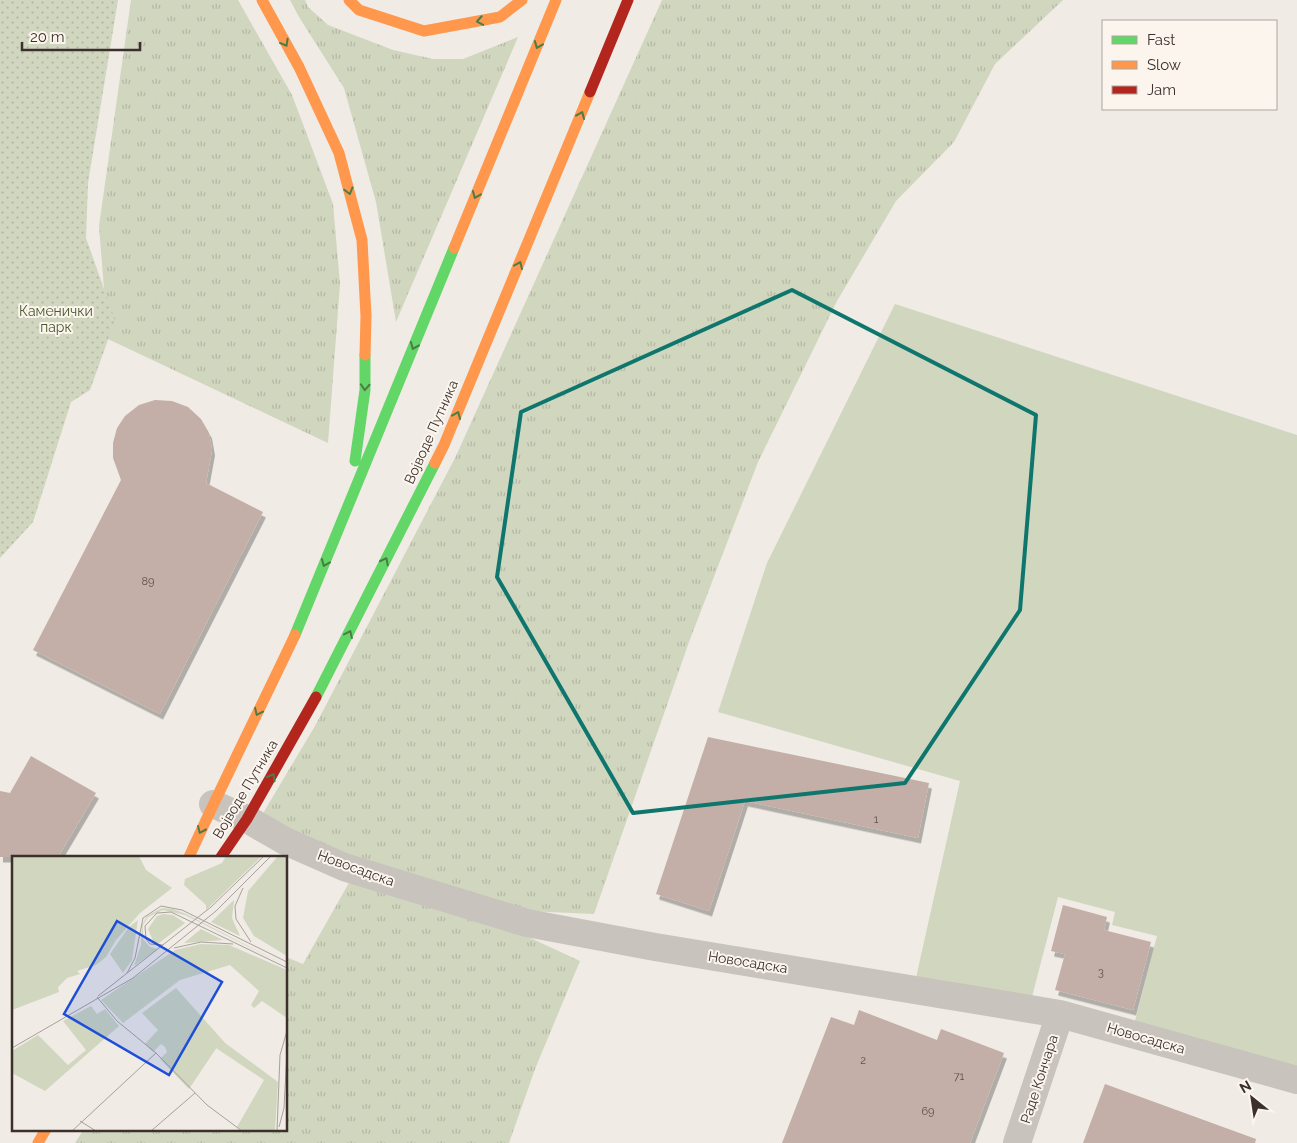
<svg xmlns="http://www.w3.org/2000/svg" width="1297" height="1143" viewBox="0 0 1297 1143" font-family="Raleway,sans-serif">
	<defs>
		<pattern id="grass-tufts" width="24" height="20" patternUnits="userSpaceOnUse" patternTransform="scale(1.25)"><rect width="24" height="20" fill="#d1d6bf"/><path d="M3 7l-1-3M5 7V3M7 7l1-3M15 17l-1-3M17 17v-4M19 17l1-3" fill="none" stroke="#b4b8a4"/></pattern>
		<pattern id="park-dots" width="8" height="8" patternUnits="userSpaceOnUse" patternTransform="scale(1.25)"><rect width="8" height="8" fill="#d1d6bf"/><path d="M2 2h.1M6 6h.1" fill="none" stroke="#b4b8a4" stroke-width="1.8" stroke-linecap="round"/></pattern>
		<filter id="shadow"><feDropShadow dx="3" dy="5.5" stdDeviation="0" flood-color="#0004"/></filter>
	</defs>
	<rect width="100%" height="100%" fill="#f0ebe5"/>
	<path fill="url(#grass-tufts)" d="M131,0h107l54,95 41,109 7,80 -12,159 -220,-104 -9,-113z
		M290,0h15l3,7 20,18 65,25 40,9h30l55,-22 -122,285 -20,-120 -32,-114 -45,-71z
		M662,0h401l-68,64 -41,78 -58,59 -59,100 -79,161 -69,180 -95,272 -67,-3 -178,-56 -58,-25 -29,-15 53,-89 141,-270z
		M350,881l172,53 58,27 -45,108 -26,74h-434l9,-14h202v-172l17,7z"/>
	<path fill="url(#park-dots)" d="M0,0h118l-30,183 -2,55 29,82 -25,70 -19,12 -38,120 -33,36z"/>
	<path fill="#d1d6bf" d="M895,304l402,131v655l-168,-46 28,-108 -45,-11 3,-13 -57,-15 -31,119 -114,-25 47,-210 -242,-69 49,-149z"/>
	<path fill="#c3afa7" filter="url(#shadow)" d="M155,400l17,1 16,6 13,12 8,14 3,17 -6,33 57,29 -103,202 -127,-64 88,-170 -8,-22v-15l4,-15 8,-12 14,-11z
		M708,737l221,46 -11,55 -173,-37 -36,110 -53,-17z
		M31,756l65,37 -38,64h-58v-66l10,2z
		M1063,905l44,12 -3,13 47,12 -18,68 -78,-20 10,-36 -14,-3z
		M859,1010l78,30 4,-11 63,24 -34,90h-188l49,-126 23,8z
		M1105,1084l151,55 -1,4h-172z"/>
	<g fill="none" stroke-linecap="round" stroke-linejoin="round">
		<path stroke="#c9c3be" stroke-width="28" d="M213,804l34,15 38,22 59,26 183,56 128,24 405,67 237,66
			M1017,1143l43,-129"/>
		<path stroke="#63d668" stroke-width="11" d="M355,461l10,-71v-35
			M295,635l159,-387
			M316,697l119,-234"/>
		<path stroke="#ff974d" stroke-width="11" d="M262,0l37,67 40,86 23,87 4,76 -1,39
			M349,0l10,10 65,21 76,-14 22,-17
			M454,248l102,-248
			M435,463l9,-18 146,-353
			M189,857c34,-75 71,-148 106,-222
			M38,1143l8,-14"/>
		<path stroke="#b3261e" stroke-width="11" d="M590,92l38,-92
			M221,857l26,-38 69,-122"/>
	</g>
	<defs><path id="oneway-chevron" d="M-2-3.5L2.5 0L-2 3.5" fill="none" stroke-width="1.6" stroke-linecap="round" stroke-linejoin="round" transform="scale(1.25)"/></defs>
	<g stroke="#4d7b46">
		<use href="#oneway-chevron" transform="translate(480 21) rotate(170)"/>
		<use href="#oneway-chevron" transform="translate(285 43) rotate(61)"/>
		<use href="#oneway-chevron" transform="translate(538 45) rotate(112)"/>
		<use href="#oneway-chevron" transform="translate(581 115) rotate(-67)"/>
		<use href="#oneway-chevron" transform="translate(349 191) rotate(75)"/>
		<use href="#oneway-chevron" transform="translate(476 195) rotate(112)"/>
		<use href="#oneway-chevron" transform="translate(519 265) rotate(-67)"/>
		<use href="#oneway-chevron" transform="translate(414 346) rotate(112)"/>
		<use href="#oneway-chevron" transform="translate(365 387) rotate(93)"/>
		<use href="#oneway-chevron" transform="translate(457 415) rotate(-67)"/>
		<use href="#oneway-chevron" transform="translate(385 561) rotate(-63)"/>
		<use href="#oneway-chevron" transform="translate(325 563) rotate(112)"/>
		<use href="#oneway-chevron" transform="translate(349 634) rotate(-65)"/>
		<use href="#oneway-chevron" transform="translate(258 712) rotate(115)"/>
		<use href="#oneway-chevron" transform="translate(272 777) rotate(-60)"/>
		<use href="#oneway-chevron" transform="translate(201 830) rotate(114)"/>
	</g>
	<path fill="none" stroke="#0f766e" stroke-width="4" stroke-linejoin="round" d="M792,290l244,125 -16,195 -115,173 -272,30 -136,-236 24,-165z"/>
	<g text-anchor="middle" dominant-baseline="central" stroke-width="4" stroke-linejoin="round" paint-order="stroke">
		<g font-size="11" fill="#5d504a">
			<text x="148" y="581">89</text>
			<text x="876" y="819">1</text>
			<text x="1101" y="972">3</text>
			<text x="863" y="1060">2</text>
			<text x="959" y="1076">71</text>
			<text x="928" y="1111">69</text>
		</g>
		<g font-size="14" fill="#4a5a2e" stroke="#fbf5ee">
			<text x="56" y="311">Каменички<tspan x="56" dy="16">парк</tspan></text>
		</g>
		<g font-size="14" fill="#3b302b" stroke="#fbf5ee">
			<text transform="translate(431 432) rotate(-66)">Војводе Путника</text>
			<text transform="translate(245 789) rotate(-59)">Војводе Путника</text>
			<text transform="translate(356 868) rotate(20)">Новосадска</text>
			<text transform="translate(748 962) rotate(9)">Новосадска</text>
			<text transform="translate(1146 1038) rotate(16)">Новосадска</text>
			<text transform="translate(1039 1079) rotate(-72)">Раде Кончара</text>
		</g>
	</g>
	<g transform="translate(12 856)">
		<rect width="275" height="275" fill="#f0ebe5"/>
		<path d="M214,0h36l-56,54v-5l-22,-20 1,-6 37,-16zM266,0h9v100l-33,-20 -11,-18 5,-27zM222,44l-2,18 8,18 -29,-14zM150,52l11,1 13,5 101,52 -102,-51 -22,-5 -15,7 -5,8v14l7,8 8,2 -24,17 7,-21 1,-20 5,-9zM126,64l-6,40 -9,13 -13,-19 19,-27zM189,73l22,11 -39,3zM189,88l28,1 58,25v48l-25,-17 -8,7 -3,-3 8,-14 -29,-26 -50,15 -57,43 -22,-23 74,-50zM79,150l6,8 8,-5 14,17 -74,65 -33,-18v-22l26,-16 30,30 18,-15 -23,-29zM209,184l57,42 -3,49h-31l-7,-4 27,-47 -48,-32z" fill="#d1d6bf"/>
		<path d="M151,58l10,1 12,8 -26,20h-5l-6,-14 9,-13z" fill="#d1d6bf"/>
		<path d="M0,0h127l7,14 26,18 -32,25 -24,27 -10,17 -10,8 -19,6 3,3 -13,4 -9,9 1,5 -47,18z" fill="#d1d6bf"/>
		<path d="M164,132l50,56 -5,-3 -32,48 -29,-30 7,-7 -2,-5 -4,-3 -8,8 -8,-8 13,-14 -16,-17z" fill="#d1d6bf"/>
		<path fill="none" stroke="#a8a09b" stroke-width="1" d="M231,32l-8,18 1,13 15,23M151,89l-13,-1 -4,-5 -1,-13 12,-13 14,-1 116,56M162,92l27,-6 32,2M115,117l8,-15 8,-40 18,-12 21,4 105,52M86,140l113,-89 53,-51M85,141l20,24 39,32 51,52 35,26M0,192l121,-70 83,-67 55,-55M68,265l16,10M267,271l5,-19 3,-56M60,275l84,-78M139,275l44,-38M265,275l3,-76 7,-24"/>
		<path fill="#1d4ed8" fill-opacity="0.15" stroke="#1d4ed8" stroke-width="2.5" d="M105,65l105,61 -53,93 -105,-61z"/>
		<rect width="275" height="275" fill="none" stroke="#3b302b" stroke-width="2.5"/>
	</g>
	<rect x="1102" y="20" width="175" height="90" fill="#fbf5ee" stroke="#aea6a0"/>
	<rect x="1112" y="36" width="25" height="8" fill="#63d668" stroke="#aea6a0"/>
	<text x="1147" y="45" font-size="15" fill="#3b302b">Fast</text>
	<rect x="1112" y="61" width="25" height="8" fill="#ff974d" stroke="#aea6a0"/>
	<text x="1147" y="70" font-size="15" fill="#3b302b">Slow</text>
	<rect x="1112" y="86" width="25" height="8" fill="#b3261e" stroke="#aea6a0"/>
	<text x="1147" y="95" font-size="15" fill="#3b302b">Jam</text>
	<g transform="translate(1252 1098) rotate(330)" stroke="#fbf5ee" stroke-width="4" paint-order="stroke">
	<path d="M0-4L9 19L0 12L-9 19Z" fill="#3b302b"/>
	<text y="-8" font-size="14" font-weight="bold" text-anchor="middle" fill="#3b302b">N</text>
	</g>
	<path d="M22 42v8h118v-8" fill="none" stroke="#3b302b" stroke-width="2.5"/>
	<text x="30" y="42" font-size="15" fill="#3b302b" stroke="#fbf5ee" stroke-width="4" paint-order="stroke">20 m</text>
</svg>
